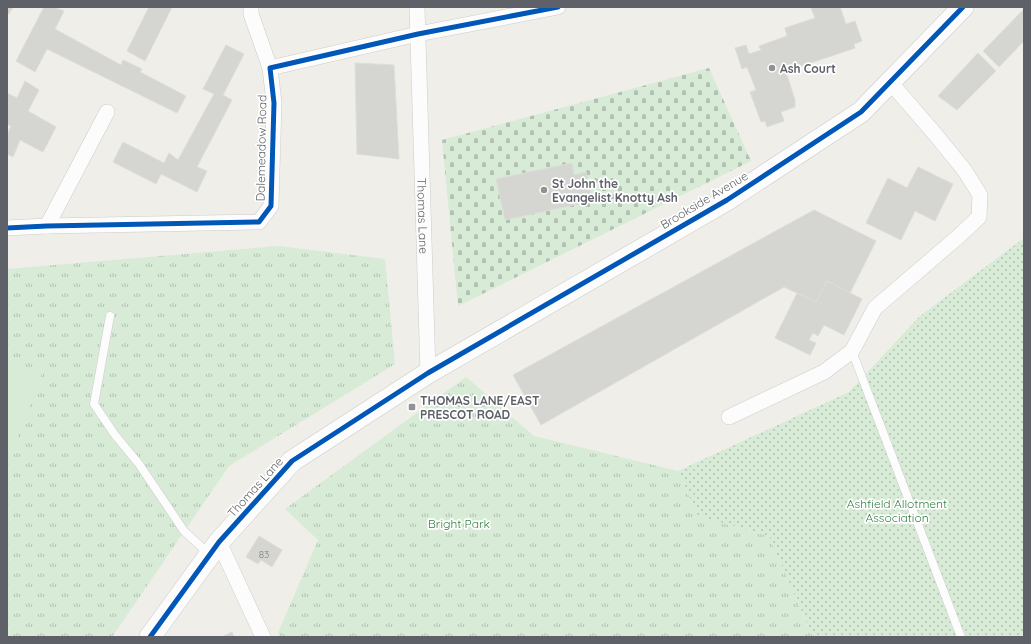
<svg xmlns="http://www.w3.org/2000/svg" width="1031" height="644" font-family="Quicksand,sans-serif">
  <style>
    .grass { fill: url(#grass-tufts) }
    .cemetery { fill: url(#cemetery-stones) }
    .garden { fill: url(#garden-dots) }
    .pitch { fill: #d7ebd7 }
    .building { fill: #d5d5d2; stroke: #deddd8 }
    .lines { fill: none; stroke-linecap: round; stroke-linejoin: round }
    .lane-casing { stroke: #cccccb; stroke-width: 9 }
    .street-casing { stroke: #cccccb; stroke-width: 16 }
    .secondary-casing { stroke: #cbcccb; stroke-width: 22 }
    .lane { stroke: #fdfcfc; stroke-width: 8 }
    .street { stroke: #fdfcfc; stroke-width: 15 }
    .secondary { stroke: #fdfcfc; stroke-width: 21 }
    .cycleway-casing { stroke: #fff; stroke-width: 8 }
    .cycleway { stroke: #0057b8; stroke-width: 5 }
    .poi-dot { fill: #919295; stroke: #fff; stroke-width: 1.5 }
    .labels { text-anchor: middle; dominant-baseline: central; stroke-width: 3.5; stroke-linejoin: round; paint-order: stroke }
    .number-label { font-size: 10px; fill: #7d7f84 }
    .poi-label { font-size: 12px; font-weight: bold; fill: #5e6168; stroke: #fff; text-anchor: start }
    .street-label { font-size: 12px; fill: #5e6168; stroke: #fff }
    .park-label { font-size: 12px; fill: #328242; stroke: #fff }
  </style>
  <defs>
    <pattern id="grass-tufts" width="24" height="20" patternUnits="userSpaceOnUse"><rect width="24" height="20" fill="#d7ebd7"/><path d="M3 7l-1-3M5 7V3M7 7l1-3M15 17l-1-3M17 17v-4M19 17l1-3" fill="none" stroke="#b2c2b2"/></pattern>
    <pattern id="cemetery-stones" width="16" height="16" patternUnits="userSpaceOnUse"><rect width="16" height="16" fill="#d7ebd7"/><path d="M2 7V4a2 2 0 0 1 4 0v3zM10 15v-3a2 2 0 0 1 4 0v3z" fill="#b2c2b2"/></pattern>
    <pattern id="garden-dots" width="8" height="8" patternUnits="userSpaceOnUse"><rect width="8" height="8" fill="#d7ebd7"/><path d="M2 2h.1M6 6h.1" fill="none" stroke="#b2c2b2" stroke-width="1.8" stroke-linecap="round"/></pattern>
  </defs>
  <rect width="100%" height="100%" fill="#efeee9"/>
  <g class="grass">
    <path d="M 279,246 L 385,259 L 395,364 L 229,466 L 112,637 L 7,637 L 7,269 Z"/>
    <path d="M 466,377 L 534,436 L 678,471 L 698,516 L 769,536 L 813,637 L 280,637 L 278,633 L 318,540 L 285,509 Z"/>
  </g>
  <path class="cemetery" d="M 709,68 L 751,161 L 458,306 L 442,140 Z"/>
  <path class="garden" d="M 1024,238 L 1024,637 L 813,637 L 769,536 L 698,516 L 678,471 L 849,392 L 920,316 Z"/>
  <path class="pitch" d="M 7,361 L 42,373 L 7,465 Z"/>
  <g class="building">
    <path d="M 7,7 L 13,7 L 9,14 L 7,13 Z"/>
    <path d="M 44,7 L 54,7 L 64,11 L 55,29 L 121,65 L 123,60 L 142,69 L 140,72 L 186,96 L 177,113 L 47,49 L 35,72 L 16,61 Z"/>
    <path d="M 149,7 L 172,7 L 145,61 L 127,51 Z"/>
    <path d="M 813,7 L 840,7 L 846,24 L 855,21 L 862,41 L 854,44 L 855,48 L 787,71 L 788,75 L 787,75 L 795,100 L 795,107 L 781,112 L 784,121 L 767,127 L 765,121 L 761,122 L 750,92 L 756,90 L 747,67 L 742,69 L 735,48 L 746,45 L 749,54 L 761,50 L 759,46 L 787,36 L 785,28 L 815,18 L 811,8 Z"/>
    <path d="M 1024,9 L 1024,41 L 999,67 L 983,51 Z"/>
    <path d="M 226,45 L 244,54 L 223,95 L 232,100 L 197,167 L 207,171 L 197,192 L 161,174 L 156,184 L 113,162 L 123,142 L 164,163 L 169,153 L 178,160 L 214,94 L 203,89 Z"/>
    <path d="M 978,53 L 996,71 L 957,110 L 938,96 Z"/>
    <path d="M 355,63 L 394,65 L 399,159 L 357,154 Z"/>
    <path d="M 25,81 L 39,90 L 28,111 L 56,127 L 43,152 L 20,140 L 13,157 L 7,154 L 7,136 L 11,126 L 7,124 L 7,93 L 17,98 Z"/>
    <path d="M 572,163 L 574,175 L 586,172 L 593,201 L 505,220 L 496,179 Z"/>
    <path d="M 918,167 L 953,184 L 935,221 L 915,211 L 901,240 L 866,223 L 888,178 L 907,188 Z"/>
    <path d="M 814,210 L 876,241 L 850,293 L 827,281 L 816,302 L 784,287 L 541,425 L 513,375 Z"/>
    <path d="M 827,281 L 862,299 L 844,335 L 824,325 L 818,336 L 813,333 L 809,340 L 816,343 L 810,355 L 775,338 L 797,293 L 816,302 Z"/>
    <path d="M 259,536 L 282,550 L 272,567 L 261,560 L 258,564 L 246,557 Z"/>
    <path d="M 232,632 L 234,637 L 222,637 Z"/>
  </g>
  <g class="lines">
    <defs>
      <g id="lane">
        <path d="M 110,316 L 94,404 L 115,435 L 139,464 L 184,531 L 209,554"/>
        <path d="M 852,351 L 961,637"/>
      </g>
      <g id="street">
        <path d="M 251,7 L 251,14 L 270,68"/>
        <path id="s1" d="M 417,7 L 428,373"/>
        <path d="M 47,226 L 107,112"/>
        <path d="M 7,228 L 47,226 L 259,222 L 271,206 L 274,103 L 270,68 L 418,34 L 558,7"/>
        <path d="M 729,417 L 824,372 L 852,351 L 875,308 L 959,236 L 979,217 L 980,195 L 965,171 L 935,134 L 890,82"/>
        <path d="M 219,542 L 263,637"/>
      </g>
      <path id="secondary" d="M 150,637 L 219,542 L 292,461 L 428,373 L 727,200 L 861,112 L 963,7"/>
    </defs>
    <use href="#lane" class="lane-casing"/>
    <use href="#street" class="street-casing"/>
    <use href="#secondary" class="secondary-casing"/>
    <use href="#lane" class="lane"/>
    <use href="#street" class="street"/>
    <use href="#secondary" class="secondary"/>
    <defs>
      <g id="cycleway">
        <path d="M 7,228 L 47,226 L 259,222 L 271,206 L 274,103 L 270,68 L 418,34 L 558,7"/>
        <path d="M 150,637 L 219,542 L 292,461 L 428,373 L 727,200 L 861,112 L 963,7"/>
      </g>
    </defs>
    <use href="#cycleway" class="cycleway-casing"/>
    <use href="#cycleway" class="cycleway"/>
  </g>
  <g class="poi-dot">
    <circle cx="772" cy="68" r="4"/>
    <circle cx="544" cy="190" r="4"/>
    <rect x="408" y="403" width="8" height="8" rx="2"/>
  </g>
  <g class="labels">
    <g class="number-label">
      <text x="264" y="554">83</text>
    </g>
    <g class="poi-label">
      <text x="780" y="68">Ash Court</text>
      <text x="552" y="183">St John the<tspan x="552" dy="14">Evangelist Knotty Ash</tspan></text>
      <text x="420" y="400">THOMAS LANE/EAST<tspan x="420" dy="14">PRESCOT ROAD</tspan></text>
    </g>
    <g class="street-label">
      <text transform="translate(261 148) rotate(-89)">Dalemeadow Road</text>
      <text transform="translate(704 200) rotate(-31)">Brookside Avenue</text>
      <text stroke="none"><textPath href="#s1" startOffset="209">Thomas Lane</textPath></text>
      <text transform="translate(255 487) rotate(-48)">Thomas Lane</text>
    </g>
    <g class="park-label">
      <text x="897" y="503">Ashfield Allotment<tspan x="897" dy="14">Association</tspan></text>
      <text x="459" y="523">Bright Park</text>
    </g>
  </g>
  <rect width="1031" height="644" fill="none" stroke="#5e6168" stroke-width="16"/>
</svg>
